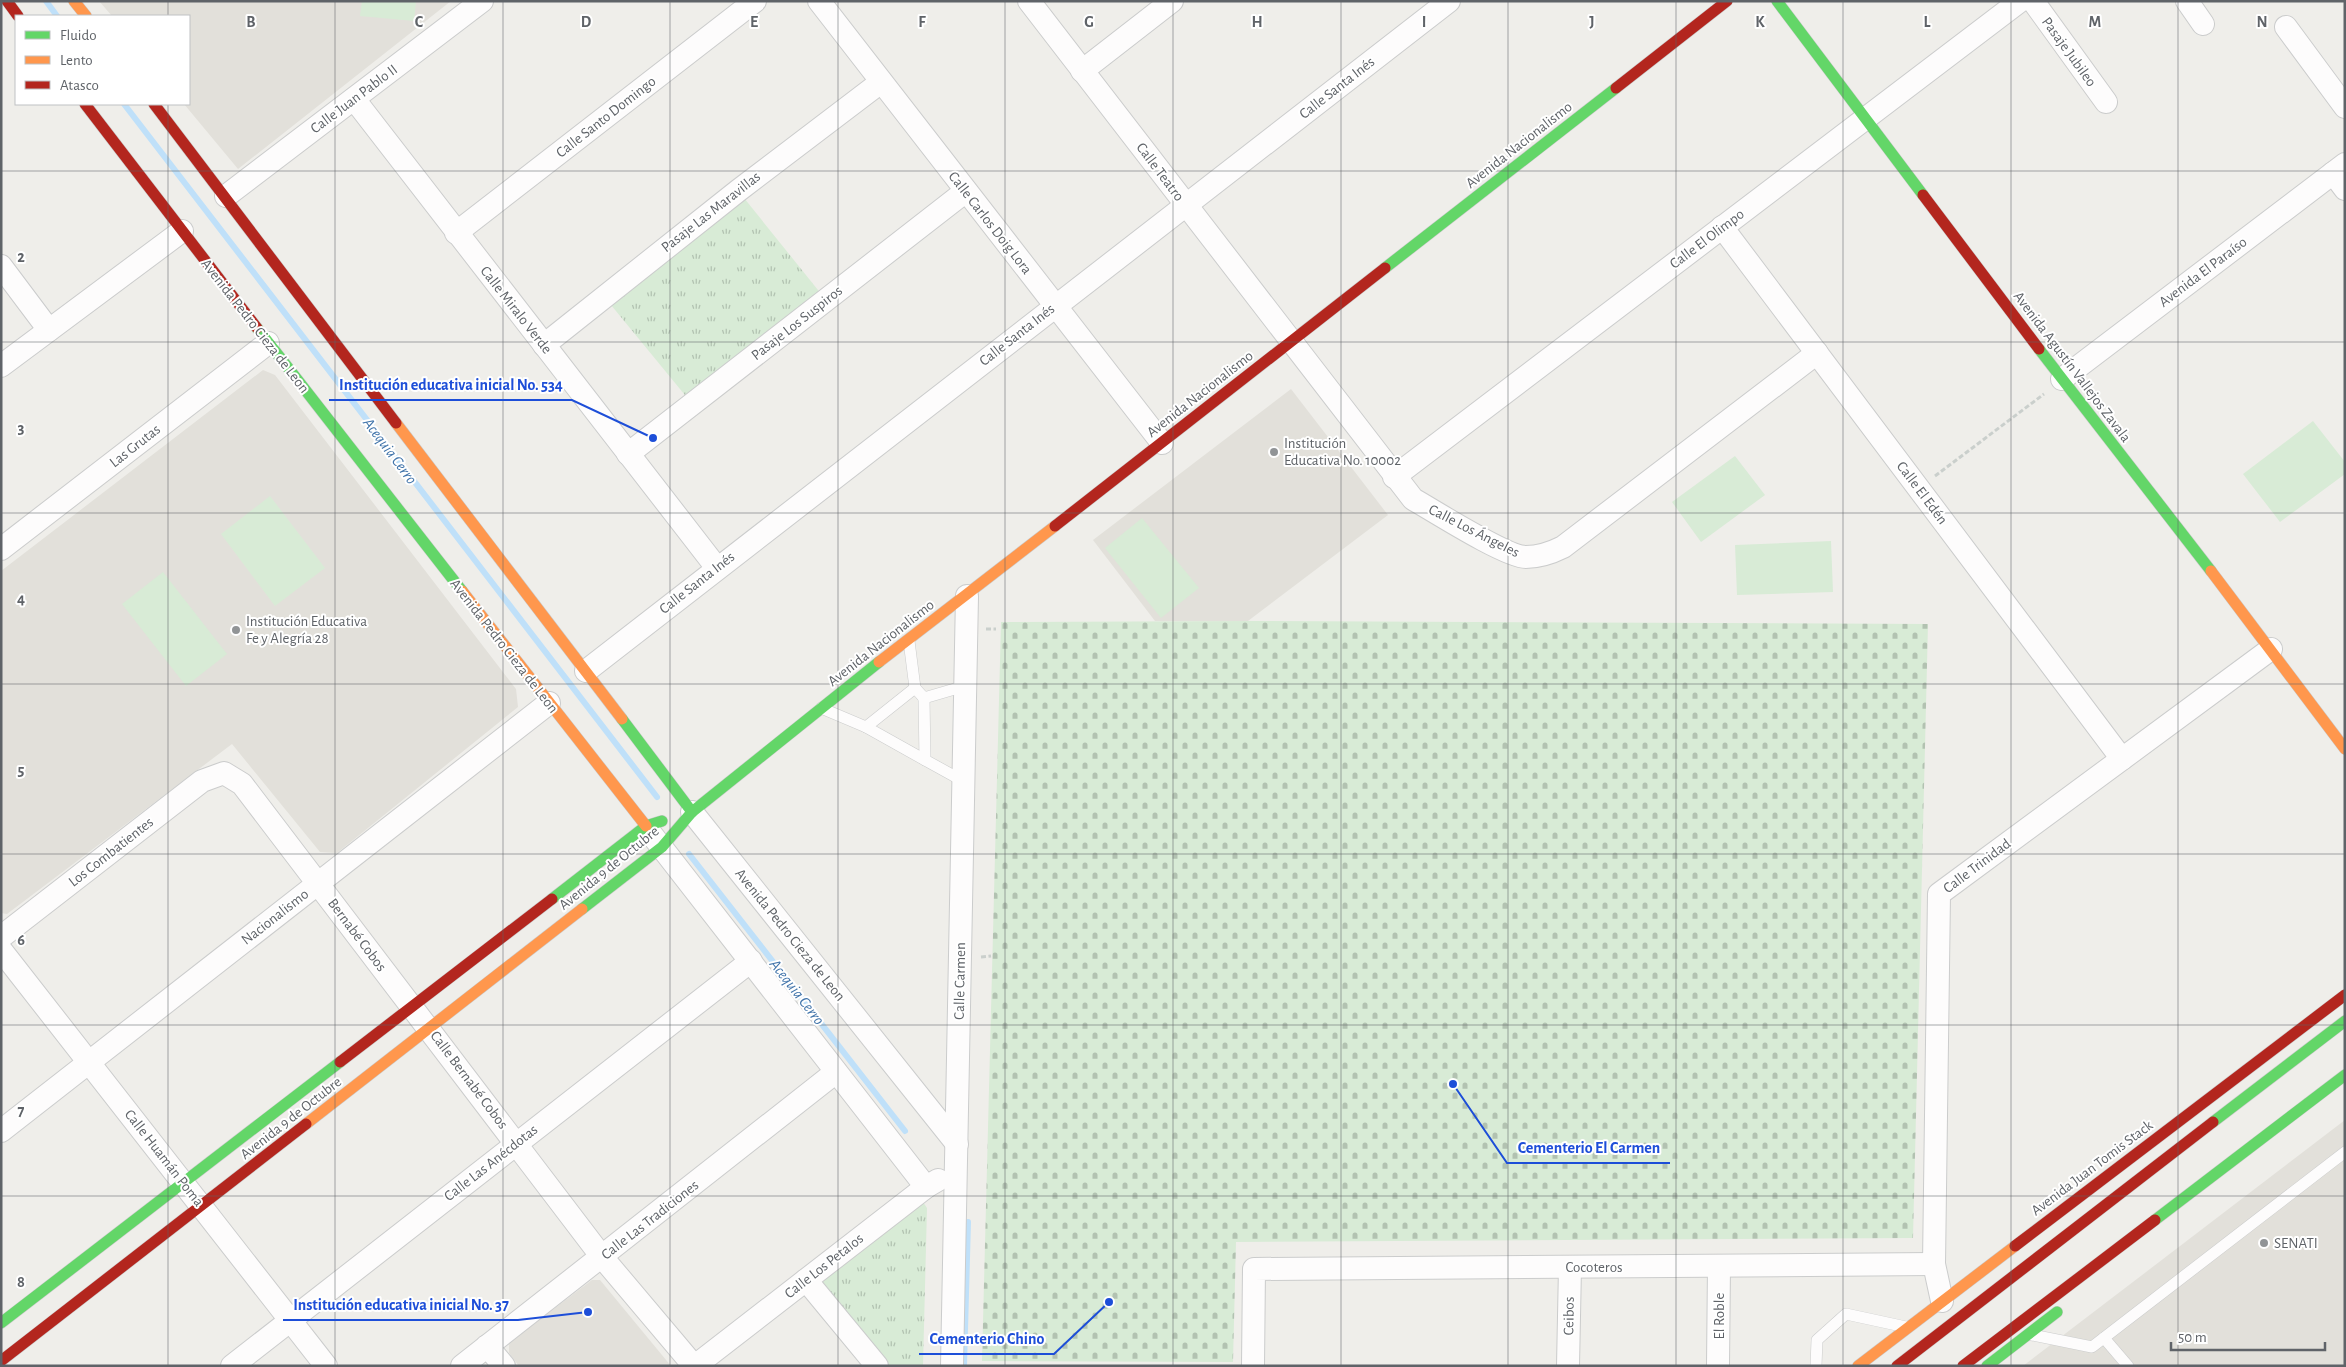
<svg xmlns="http://www.w3.org/2000/svg" width="2346" height="1367" font-family="'Alegreya Sans',sans-serif">
  <style>
    .education { fill: #e2e0da }
    .grass { fill: #d8ebd6 }
    .cemetery { fill: url(#cemetery-stones) }
    .park { fill: url(#park-tufts) }
    .lines { fill: none; stroke-linecap: round; stroke-linejoin: round }
    .stream { stroke: #bfe0f9; stroke-width: 6 }
    .lane-casing { stroke: #cbcccc; stroke-width: 12 }
    .street-casing { stroke: #cbcccc; stroke-width: 24 }
    .fast-casing { stroke: #cacacb; stroke-width: 12 }
    .slow-casing { stroke: #cacacb; stroke-width: 12 }
    .jam-casing { stroke: #cacacb; stroke-width: 12 }
    .path { stroke: #cacfcc; stroke-width: 3; stroke-dasharray: 5 2.5; stroke-linecap: butt }
    .lane { stroke: #fdfcfc; stroke-width: 11 }
    .street { stroke: #fdfcfc; stroke-width: 22 }
    .fast { stroke: #63d668; stroke-width: 11 }
    .slow { stroke: #ff974d; stroke-width: 11 }
    .jam { stroke: #b3261e; stroke-width: 11 }
    .grid { fill: none; stroke: #5f6368; stroke-width: 1; stroke-opacity: 0.55 }
    .poi-dot { fill: #919496; stroke: #fff; stroke-width: 2 }
    .labels { text-anchor: middle; dominant-baseline: central; stroke-width: 4; stroke-linejoin: round; paint-order: stroke }
    .street-label { font-size: 15px; fill: #5f6368; stroke: #fff }
    .poi-label { font-size: 15px; fill: #5f6368; stroke: #fff; text-anchor: start }
    .water-label { font-size: 16px; font-style: italic; fill: #4174aa; stroke: #fff }
    .grid-label { font-size: 16px; text-anchor: middle; font-weight: bold; fill: #5f6368; stroke: #fff; stroke-width: 4; stroke-linejoin: round; paint-order: stroke }
    .leader { fill: none; stroke: #1d4ed8; stroke-width: 2 }
    .callout-dot { fill: #1d4ed8; stroke: #fff; stroke-width: 2 }
    .callout-label { font-size: 16px; text-anchor: middle; font-weight: bold; fill: #1d4ed8; stroke: #fff; stroke-width: 4; stroke-linejoin: round; paint-order: stroke }
  </style>
  <defs>
    <pattern id="cemetery-stones" width="16" height="16" patternUnits="userSpaceOnUse" patternTransform="scale(1.25)"><rect width="16" height="16" fill="#d8ebd6"/><path d="M2 7V4a2 2 0 0 1 4 0v3zM10 15v-3a2 2 0 0 1 4 0v3z" fill="#b2c2b1"/></pattern>
    <pattern id="park-tufts" width="24" height="20" patternUnits="userSpaceOnUse" patternTransform="scale(1.25)"><rect width="24" height="20" fill="#d8ebd6"/><path d="M3 7l-1-3M5 7V3M7 7l1-3M15 17l-1-3M17 17v-4M19 17l1-3" fill="none" stroke="#b2c2b1"/></pattern>
  </defs>
  <rect width="100%" height="100%" fill="#efeeea"/>
  <g class="education">
    <path d="M 99,1 L 451,1 L 238,169 L 184,104 L 189,104 L 189,16 L 112,16 Z"/>
    <path d="M 263,370 L 275,375 L 516,689 L 518,707 L 337,853 L 320,852 L 232,744 L 7,914 L 1,913 L 1,571 Z"/>
    <path d="M 1291,389 L 1388,515 L 1248,621 L 1155,621 L 1093,540 Z"/>
    <path d="M 2345,1120 L 2345,1366 L 2023,1366 Z"/>
    <path d="M 592,1280 L 600,1280 L 671,1366 L 519,1366 L 509,1353 L 509,1343 Z"/>
  </g>
  <g class="grass">
    <path d="M 362,1 L 416,1 L 414,21 L 360,16 Z"/>
    <path d="M 2313,421 L 2345,462 L 2345,474 L 2280,522 L 2243,474 Z"/>
    <path d="M 1735,456 L 1765,495 L 1701,542 L 1672,502 Z"/>
    <path d="M 270,496 L 325,568 L 275,606 L 221,534 Z"/>
    <path d="M 1142,518 L 1199,588 L 1161,618 L 1105,548 Z"/>
    <path d="M 1831,541 L 1833,592 L 1737,595 L 1735,545 Z"/>
    <path d="M 163,572 L 227,654 L 186,686 L 122,604 Z"/>
  </g>
  <path class="cemetery" d="M 1248,621 L 1928,624 L 1913,1238 L 1236,1242 L 1233,1362 L 982,1361 L 1001,622 Z"/>
  <g class="park">
    <path d="M 744,198 L 822,295 L 689,400 L 611,305 Z"/>
    <path d="M 923,1202 L 927,1208 L 923,1366 L 885,1366 L 817,1281 Z"/>
  </g>
  <g class="lines">
    <g class="stream">
      <path d="M 46,1 L 57,16"/>
      <path d="M 124,104 L 657,797"/>
      <path d="M 689,854 L 905,1131"/>
      <path d="M 964,1366 L 968,1222"/>
    </g>
    <defs>
      <g id="lane">
        <path d="M 909,641 L 915,688 L 924,698 L 965,686"/>
        <path d="M 924,698 L 925,760 L 963,781"/>
        <path d="M 821,708 L 866,727 L 915,688"/>
        <path d="M 866,727 L 925,760"/>
        <path d="M 2032,1335 L 2092,1347 L 2345,1152"/>
        <path d="M 2104,1338 L 2128,1366"/>
        <path d="M 1816,1366 L 1817,1340 L 1846,1314 L 1906,1327"/>
      </g>
      <g id="street">
        <path d="M 819,1 L 1162,443"/>
        <path d="M 1029,1 L 1413,499 C 1434,511 1506,557 1526,557 C 1540,557 1551,553 1563,547 L 1817,353"/>
        <path d="M 2033,1 L 2106,102"/>
        <path d="M 2187,1 L 2203,24"/>
        <path d="M 2286,27 L 2345,107"/>
        <path d="M 1082,71 L 1172,1"/>
        <path d="M 354,99 L 717,568"/>
        <path d="M 2333,173 L 2345,189"/>
        <path d="M 226,196 L 482,1"/>
        <path d="M 1722,227 L 2122,759"/>
        <path d="M 456,233 L 755,1"/>
        <path d="M 1,266 L 49,330"/>
        <path d="M 544,345 L 739,190 L 881,82"/>
        <path d="M 1,366 L 182,231"/>
        <path d="M 2062,379 L 2345,164"/>
        <path d="M 628,454 L 966,191"/>
        <path d="M 1394,477 L 2020,1"/>
        <path d="M 1,549 L 268,343"/>
        <path d="M 586,671 L 1449,1"/>
        <path d="M 692,812 L 957,1144"/>
        <path d="M 652,835 L 926,1187"/>
        <path d="M 1,937 L 202,781 L 224,773 L 242,784 L 602,1257 L 694,1366"/>
        <path d="M 1,950 L 326,1366"/>
        <path d="M 1,1131 L 549,703"/>
        <path d="M 806,1280 L 877,1366"/>
        <path d="M 1942,1301 L 1934,1264 L 1939,894 L 2271,649"/>
        <path d="M 487,1346 L 504,1366"/>
        <path d="M 232,1366 L 751,961"/>
        <path d="M 462,1366 L 836,1072"/>
        <path d="M 695,1366 L 926,1187 L 938,1180"/>
        <path d="M 952,1366 L 967,596"/>
        <path d="M 1253,1366 L 1254,1269 L 1934,1264"/>
        <path d="M 1568,1366 L 1570,1267"/>
        <path d="M 1718,1366 L 1719,1266"/>
      </g>
      <g id="fast">
        <path d="M 1777,1 L 1923,195"/>
        <path d="M 1385,268 L 1616,88"/>
        <path d="M 257,328 L 462,591"/>
        <path d="M 2039,349 L 2211,571"/>
        <path d="M 622,719 L 692,812"/>
        <path d="M 552,899 L 646,826 L 662,821"/>
        <path d="M 582,909 L 662,847 L 692,812 L 879,662"/>
        <path d="M 2213,1122 L 2345,1021"/>
        <path d="M 2155,1220 L 2345,1075"/>
        <path d="M 1,1323 L 340,1062"/>
        <path d="M 1987,1366 L 2057,1312"/>
      </g>
      <g id="slow">
        <path d="M 74,1 L 86,16"/>
        <path d="M 396,423 L 622,719"/>
        <path d="M 2211,571 L 2345,749"/>
        <path d="M 462,591 L 646,826"/>
        <path d="M 879,662 L 1055,526"/>
        <path d="M 306,1124 L 582,909"/>
        <path d="M 1858,1366 L 2015,1246"/>
      </g>
      <g id="jam">
        <path d="M 7,1 L 18,16"/>
        <path d="M 1616,88 L 1727,1"/>
        <path d="M 85,104 L 257,328"/>
        <path d="M 154,104 L 396,423"/>
        <path d="M 1923,195 L 2039,349"/>
        <path d="M 1055,526 L 1385,268"/>
        <path d="M 340,1062 L 552,899"/>
        <path d="M 2015,1246 L 2345,995"/>
        <path d="M 1,1361 L 306,1124"/>
        <path d="M 1897,1366 L 2213,1122"/>
        <path d="M 1963,1366 L 2155,1220"/>
      </g>
    </defs>
    <use href="#lane" class="lane-casing"/>
    <use href="#street" class="street-casing"/>
    <use href="#fast" class="fast-casing"/>
    <use href="#slow" class="slow-casing"/>
    <use href="#jam" class="jam-casing"/>
    <g class="path">
      <path d="M 1935,476 L 2044,394"/>
      <path d="M 986,629 L 996,629"/>
      <path d="M 981,957 L 991,956"/>
    </g>
    <use href="#lane" class="lane"/>
    <use href="#street" class="street"/>
    <use href="#fast" class="fast"/>
    <use href="#slow" class="slow"/>
    <use href="#jam" class="jam"/>
  </g>
  <path class="grid" d="M 168,1 L 168,16M 335,1 L 335,1366M 503,1 L 503,1366M 670,1 L 670,1366M 838,1 L 838,1366M 1005,1 L 1005,1366M 1173,1 L 1173,1366M 1341,1 L 1341,1366M 1508,1 L 1508,1366M 1676,1 L 1676,1366M 1843,1 L 1843,1366M 2011,1 L 2011,1366M 2178,1 L 2178,1366M 168,104 L 168,1366M 1,171 L 2345,171M 1,342 L 2345,342M 1,513 L 2345,513M 1,684 L 2345,684M 1,854 L 2345,854M 1,1025 L 2345,1025M 1,1196 L 2345,1196"/>
  <g class="poi-dot">
    <circle cx="1274" cy="452" r="5"/>
    <circle cx="236" cy="630" r="5"/>
    <circle cx="2264" cy="1243" r="5"/>
  </g>
  <g class="labels">
    <g class="street-label">
      <text transform="translate(2069 52) rotate(54)">Pasaje Jubileo</text>
      <text transform="translate(1337 88) rotate(-38)">Calle Santa Inés</text>
      <text transform="translate(354 99) rotate(-37)">Calle Juan Pablo II</text>
      <text transform="translate(606 117) rotate(-38)">Calle Santo Domingo</text>
      <text transform="translate(1519 145) rotate(-38)">Avenida Nacionalismo</text>
      <text transform="translate(1160 172) rotate(53)">Calle Teatro</text>
      <text transform="translate(711 212) rotate(-38)">Pasaje Las Maravillas</text>
      <text transform="translate(990 223) rotate(52)">Calle Carlos Doig Lora</text>
      <text transform="translate(1707 239) rotate(-37)">Calle El Olimpo</text>
      <text transform="translate(2203 272) rotate(-37)">Avenida El Paraíso</text>
      <text transform="translate(516 310) rotate(52)">Calle Miralo Verde</text>
      <text transform="translate(797 323) rotate(-38)">Pasaje Los Suspiros</text>
      <text transform="translate(255 326) rotate(52)">Avenida Pedro Cieza de Leon</text>
      <text transform="translate(1017 335) rotate(-38)">Calle Santa Inés</text>
      <text transform="translate(2072 367) rotate(53)">Avenida Agustín Vallejos Zavala</text>
      <text transform="translate(1200 394) rotate(-38)">Avenida Nacionalismo</text>
      <text transform="translate(135 446) rotate(-38)">Las Grutas</text>
      <text transform="translate(1922 493) rotate(53)">Calle El Edén</text>
      <text transform="translate(1474 531) rotate(27)">Calle Los Ángeles</text>
      <text transform="translate(697 583) rotate(-38)">Calle Santa Inés</text>
      <text transform="translate(881 643) rotate(-38)">Avenida Nacionalismo</text>
      <text transform="translate(504 646) rotate(52)">Avenida Pedro Cieza de Leon</text>
      <text transform="translate(111 852) rotate(-38)">Los Combatientes</text>
      <text transform="translate(1977 866) rotate(-37)">Calle Trinidad</text>
      <text transform="translate(609 868) rotate(-39)">Avenida 9 de Octubre</text>
      <text transform="translate(275 917) rotate(-38)">Nacionalismo</text>
      <text transform="translate(357 935) rotate(53)">Bernabé Cobos</text>
      <text transform="translate(790 935) rotate(51)">Avenida Pedro Cieza de Leon</text>
      <text transform="translate(960 981) rotate(-89)">Calle Carmen</text>
      <text transform="translate(469 1080) rotate(53)">Calle Bernabé Cobos</text>
      <text transform="translate(291 1118) rotate(-38)">Avenida 9 de Octubre</text>
      <text transform="translate(164 1158) rotate(52)">Calle Huamán Poma</text>
      <text transform="translate(491 1163) rotate(-38)">Calle Las Anécdotas</text>
      <text transform="translate(2092 1168) rotate(-37)">Avenida Juan Tomis Stack</text>
      <text transform="translate(650 1220) rotate(-38)">Calle Las Tradiciones</text>
      <text transform="translate(824 1266) rotate(-38)">Calle Los Petalos</text>
      <text x="1594" y="1267">Cocoteros</text>
      <text transform="translate(1569 1316) rotate(-89)">Ceibos</text>
      <text transform="translate(1719 1316) rotate(-90)">El Roble</text>
    </g>
    <g class="poi-label">
      <text x="1284" y="443">Institución<tspan x="1284" dy="17">Educativa No. 10002</tspan></text>
      <text x="246" y="621">Institución Educativa<tspan x="246" dy="17">Fe y Alegría 28</tspan></text>
      <text x="2274" y="1243">SENATI</text>
    </g>
    <g class="water-label">
      <text transform="translate(390 451) rotate(53)">Acequia Cerro</text>
      <text transform="translate(797 992) rotate(52)">Acequia Cerro</text>
    </g>
  </g>
  <g class="grid-label">
    <text x="251" y="27">B</text>
    <text x="419" y="27">C</text>
    <text x="586" y="27">D</text>
    <text x="754" y="27">E</text>
    <text x="922" y="27">F</text>
    <text x="1089" y="27">G</text>
    <text x="1257" y="27">H</text>
    <text x="1424" y="27">I</text>
    <text x="1592" y="27">J</text>
    <text x="1760" y="27">K</text>
    <text x="1927" y="27">L</text>
    <text x="2095" y="27">M</text>
    <text x="2262" y="27">N</text>
    <text x="21" y="262">2</text>
    <text x="21" y="433">3</text>
    <text x="21" y="604">4</text>
    <text x="21" y="775">5</text>
    <text x="21" y="945">6</text>
    <text x="21" y="1116">7</text>
    <text x="21" y="1287">8</text>
  </g>
  <path class="leader" d="M653 438L572 400H329M1453 1084L1507 1163H1670M588 1312L518 1320H283M1109 1302L1054 1354H919"/>
  <g class="callout-dot">
    <circle cx="653" cy="438" r="5"/>
    <circle cx="1453" cy="1084" r="5"/>
    <circle cx="588" cy="1312" r="5"/>
    <circle cx="1109" cy="1302" r="5"/>
  </g>
  <g class="callout-label">
    <text x="451" y="390">Institución educativa inicial No. 534</text>
    <text x="1589" y="1153">Cementerio El Carmen</text>
    <text x="401" y="1310">Institución educativa inicial No. 37</text>
    <text x="987" y="1344">Cementerio Chino</text>
  </g>
  <rect width="2346" height="1367" fill="none" stroke="#5f6368" stroke-width="5"/>
  <rect x="15" y="15" width="175" height="90" fill="#ffffff" stroke="#bfc1c3"/>
  <rect x="25" y="31" width="25" height="8" fill="#63d668" stroke="#bfc1c3"/>
  <text x="60" y="40" font-size="15" fill="#5f6368">Fluido</text>
  <rect x="25" y="56" width="25" height="8" fill="#ff974d" stroke="#bfc1c3"/>
  <text x="60" y="65" font-size="15" fill="#5f6368">Lento</text>
  <rect x="25" y="81" width="25" height="8" fill="#b3261e" stroke="#bfc1c3"/>
  <text x="60" y="90" font-size="15" fill="#5f6368">Atasco</text>
  <path d="M2171 1342v8h154v-8" fill="none" stroke="#5f6368" stroke-width="2.5"/>
  <text x="2178" y="1342" font-size="15" fill="#5f6368" stroke="#ffffff" stroke-width="4" paint-order="stroke">50 m</text>
</svg>
